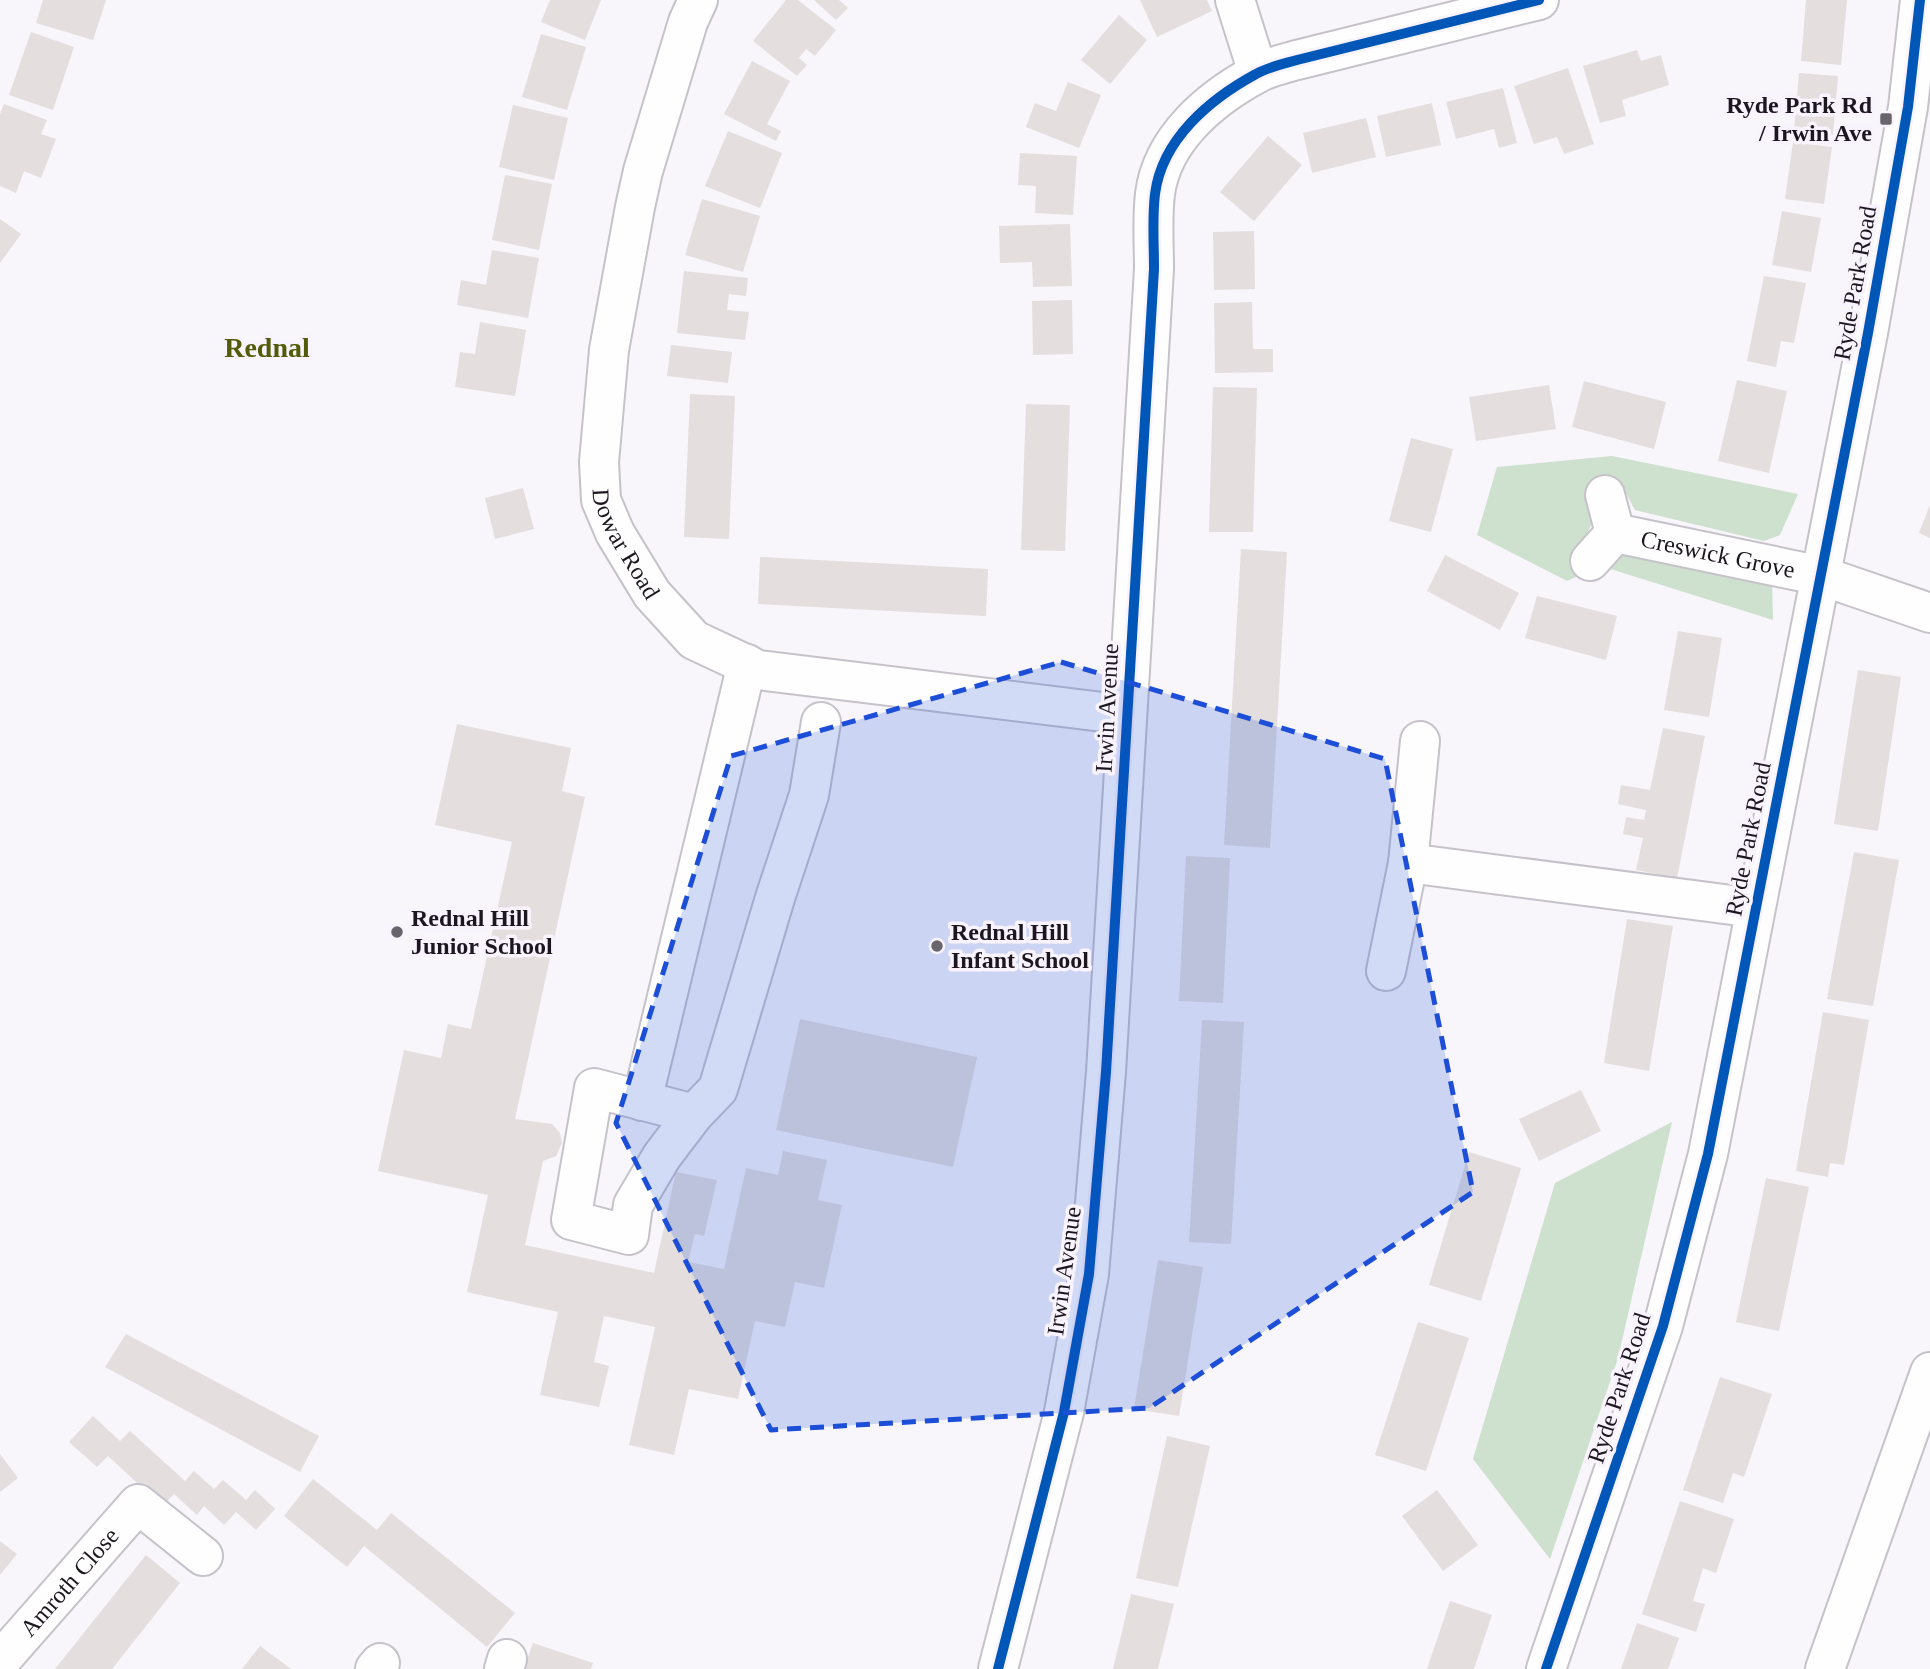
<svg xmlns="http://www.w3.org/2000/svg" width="1930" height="1669" font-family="Georgia,serif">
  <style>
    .green { fill: #cee0ce }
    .building { fill: #e4dede }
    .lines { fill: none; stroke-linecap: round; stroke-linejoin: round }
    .minor-casing { stroke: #c6c2ca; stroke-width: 42 }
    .minor { stroke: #fefefe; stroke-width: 38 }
    .cycleway-casing { stroke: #f9f3fd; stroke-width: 15 }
    .cycleway { stroke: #0057b8; stroke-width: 10 }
    .marked { fill: #1d4ed8; fill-opacity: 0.2; stroke: #1d4ed8; stroke-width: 5; stroke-dasharray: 14 9; stroke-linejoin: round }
    .poi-dot { fill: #69656c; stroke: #f9f3fd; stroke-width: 2.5 }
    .labels { text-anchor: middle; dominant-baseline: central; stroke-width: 7; stroke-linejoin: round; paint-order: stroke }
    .poi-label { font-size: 24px; font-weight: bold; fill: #1c171f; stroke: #f9f3fd; text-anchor: start }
    .street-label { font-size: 24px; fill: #1c171f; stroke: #f9f3fd }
    .quarter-label { font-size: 28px; font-weight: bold; fill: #515b08; stroke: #f9f3fd }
  </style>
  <rect width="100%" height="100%" fill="#f8f5fb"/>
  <g class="green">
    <path d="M 1612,456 L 1798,494 L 1780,535 L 1764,541 L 1635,510 L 1622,486 L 1594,492 L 1594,519 L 1581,546 L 1624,544 L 1772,575 L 1773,620 L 1601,566 L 1567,581 L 1477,535 L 1497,467 Z"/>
    <path d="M 1672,1122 L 1618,1358 L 1550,1559 L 1473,1459 L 1555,1183 Z"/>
  </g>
  <g class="building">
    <path d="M 43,0 L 106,0 L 93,40 L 36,23 Z"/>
    <path d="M 550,0 L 601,0 L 585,40 L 541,22 Z"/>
    <path d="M 786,0 L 798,0 L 836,30 L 815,56 L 806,49 L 799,58 L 807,65 L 797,76 L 753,41 Z"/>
    <path d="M 814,0 L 839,0 L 848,8 L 836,20 Z"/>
    <path d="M 1140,0 L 1207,0 L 1212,11 L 1157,37 Z"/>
    <path d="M 1806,0 L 1847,0 L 1841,65 L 1801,61 Z"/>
    <path d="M 1119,15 L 1147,40 L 1110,84 L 1081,60 Z"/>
    <path d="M 31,32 L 74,47 L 53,110 L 9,95 Z"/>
    <path d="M 541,34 L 586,47 L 567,110 L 522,97 Z"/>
    <path d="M 1637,50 L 1641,61 L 1661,55 L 1669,85 L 1622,100 L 1626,116 L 1600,123 L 1583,66 Z"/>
    <path d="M 752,61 L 790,81 L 767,124 L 781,131 L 776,141 L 724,114 Z"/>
    <path d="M 1568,68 L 1594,144 L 1564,154 L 1557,137 L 1534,144 L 1514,86 Z"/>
    <path d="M 1799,73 L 1838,76 L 1833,135 L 1794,131 Z"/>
    <path d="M 1068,82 L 1101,95 L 1079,148 L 1026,127 L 1035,103 L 1056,111 Z"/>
    <path d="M 1503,88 L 1517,143 L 1499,148 L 1494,129 L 1456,139 L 1446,102 Z"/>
    <path d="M 1432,103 L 1441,145 L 1386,157 L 1377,116 Z"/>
    <path d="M 4,104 L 47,120 L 41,134 L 56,139 L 41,178 L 24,171 L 16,193 L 0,186 L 0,114 Z"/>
    <path d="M 513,105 L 568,118 L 554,180 L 499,167 Z"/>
    <path d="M 1366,118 L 1376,157 L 1312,173 L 1303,133 Z"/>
    <path d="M 728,131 L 782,153 L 760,208 L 705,186 Z"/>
    <path d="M 1268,136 L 1302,165 L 1254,221 L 1220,192 Z"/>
    <path d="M 1793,142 L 1832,147 L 1824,204 L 1785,199 Z"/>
    <path d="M 1020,153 L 1077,156 L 1073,215 L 1035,213 L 1036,186 L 1018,185 Z"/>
    <path d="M 505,175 L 552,184 L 539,250 L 492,240 Z"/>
    <path d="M 702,199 L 760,216 L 743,272 L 685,255 Z"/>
    <path d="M 1782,211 L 1821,218 L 1811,272 L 1772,265 Z"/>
    <path d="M 0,219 L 21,234 L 0,263 Z"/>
    <path d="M 1070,224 L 1072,286 L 1033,287 L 1032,262 L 1000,263 L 999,226 Z"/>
    <path d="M 1254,231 L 1255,289 L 1214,290 L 1213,232 Z"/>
    <path d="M 492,250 L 539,258 L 528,318 L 457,305 L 461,280 L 486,285 Z"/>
    <path d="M 684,271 L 748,278 L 746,296 L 729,294 L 727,310 L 749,312 L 745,340 L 677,333 Z"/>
    <path d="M 1764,276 L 1806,283 L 1794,343 L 1781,341 L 1776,367 L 1747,361 Z"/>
    <path d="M 1072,300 L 1073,354 L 1033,355 L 1032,301 Z"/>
    <path d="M 1252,302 L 1253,349 L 1273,349 L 1273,372 L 1215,373 L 1214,303 Z"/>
    <path d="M 480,322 L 526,330 L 515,396 L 455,387 L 460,352 L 475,354 Z"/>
    <path d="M 671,345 L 732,352 L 728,383 L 667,376 Z"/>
    <path d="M 1737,380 L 1787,391 L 1769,473 L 1718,461 Z"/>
    <path d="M 1584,381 L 1666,402 L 1654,449 L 1572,427 Z"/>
    <path d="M 1549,385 L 1556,429 L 1476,441 L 1469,397 Z"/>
    <path d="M 1213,387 L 1257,388 L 1253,532 L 1209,532 Z"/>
    <path d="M 690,394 L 735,396 L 729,539 L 684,537 Z"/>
    <path d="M 1026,404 L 1070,405 L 1065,551 L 1021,550 Z"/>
    <path d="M 1411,438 L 1453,449 L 1431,532 L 1389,521 Z"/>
    <path d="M 523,488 L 534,529 L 495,539 L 485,498 Z"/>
    <path d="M 1930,505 L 1930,538 L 1919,533 Z"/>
    <path d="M 1241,549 L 1287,552 L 1270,848 L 1224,845 Z"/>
    <path d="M 1445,555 L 1519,593 L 1500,630 L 1427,591 Z"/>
    <path d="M 760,557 L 988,569 L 986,616 L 758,604 Z"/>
    <path d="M 1537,596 L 1617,616 L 1606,660 L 1525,638 Z"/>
    <path d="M 1678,631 L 1722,638 L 1709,717 L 1664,710 Z"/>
    <path d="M 1858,670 L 1901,677 L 1878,831 L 1834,824 Z"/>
    <path d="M 457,724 L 571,748 L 562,791 L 585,797 L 515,1119 L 552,1124 L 560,1133 L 562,1143 L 556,1156 L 543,1161 L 525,1245 L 654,1273 L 676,1172 L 717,1180 L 704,1236 L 695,1234 L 688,1262 L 724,1269 L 746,1168 L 778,1175 L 783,1151 L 827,1160 L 818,1200 L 842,1205 L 824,1288 L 795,1282 L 785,1327 L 755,1321 L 738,1399 L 689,1389 L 674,1455 L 629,1445 L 655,1327 L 604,1316 L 594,1362 L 609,1366 L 599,1407 L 540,1395 L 558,1312 L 467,1292 L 488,1195 L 378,1171 L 404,1050 L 441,1058 L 448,1024 L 471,1029 L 512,842 L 435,825 Z"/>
    <path d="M 1663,728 L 1705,736 L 1677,878 L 1636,870 L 1643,838 L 1623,834 L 1626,817 L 1644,820 L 1646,810 L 1618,804 L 1621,785 L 1650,790 Z"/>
    <path d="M 1854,852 L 1899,860 L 1873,1006 L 1827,999 Z"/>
    <path d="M 1186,856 L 1230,858 L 1223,1003 L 1179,1001 Z"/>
    <path d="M 1627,919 L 1673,926 L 1649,1071 L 1604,1063 Z"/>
    <path d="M 1823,1012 L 1869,1020 L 1844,1165 L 1830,1163 L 1828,1177 L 1796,1171 Z"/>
    <path d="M 800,1019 L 977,1057 L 953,1167 L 776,1130 Z"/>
    <path d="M 1202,1020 L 1244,1022 L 1231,1244 L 1189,1242 Z"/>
    <path d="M 1581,1090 L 1601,1131 L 1539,1161 L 1519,1119 Z"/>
    <path d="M 1469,1152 L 1521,1168 L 1481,1301 L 1429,1285 Z"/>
    <path d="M 1766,1178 L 1809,1187 L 1779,1331 L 1736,1322 Z"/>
    <path d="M 1158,1260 L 1203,1267 L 1179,1416 L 1134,1409 Z"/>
    <path d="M 1418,1322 L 1469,1338 L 1426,1471 L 1375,1455 Z"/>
    <path d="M 126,1334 L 319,1436 L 300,1472 L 105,1367 Z"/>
    <path d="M 1720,1377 L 1772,1394 L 1744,1477 L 1733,1473 L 1723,1503 L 1683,1490 Z"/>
    <path d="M 93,1416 L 120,1441 L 130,1431 L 185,1481 L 194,1471 L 214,1489 L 223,1480 L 246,1500 L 255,1490 L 275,1509 L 256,1530 L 236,1512 L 224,1525 L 204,1506 L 197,1515 L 174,1494 L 162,1506 L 108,1456 L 97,1467 L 69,1442 Z"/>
    <path d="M 1167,1436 L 1210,1446 L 1178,1587 L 1136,1578 Z"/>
    <path d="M 0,1454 L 18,1478 L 0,1492 Z"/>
    <path d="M 313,1479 L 377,1530 L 391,1513 L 515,1613 L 487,1647 L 364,1546 L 347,1567 L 284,1516 Z"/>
    <path d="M 1437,1490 L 1478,1545 L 1443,1571 L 1402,1516 Z"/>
    <path d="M 1680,1501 L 1734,1519 L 1716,1573 L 1703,1568 L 1693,1601 L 1705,1604 L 1696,1632 L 1642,1614 Z"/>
    <path d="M 0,1541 L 17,1554 L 0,1575 Z"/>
    <path d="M 146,1555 L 180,1583 L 112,1669 L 55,1669 Z"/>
    <path d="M 1131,1594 L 1174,1604 L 1158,1669 L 1113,1669 Z"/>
    <path d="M 1450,1601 L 1492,1615 L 1474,1669 L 1427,1669 Z"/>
    <path d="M 1637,1623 L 1679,1638 L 1668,1669 L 1621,1669 Z"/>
    <path d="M 533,1643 L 593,1663 L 591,1669 L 524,1669 Z"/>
    <path d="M 260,1646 L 291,1669 L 242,1669 Z"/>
  </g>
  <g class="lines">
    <defs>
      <g id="minor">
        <path id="s1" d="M 698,0 L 688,22 L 643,171 L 635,207 L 609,350 L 599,462 L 601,500 L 615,533 L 652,594 L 694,640 L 758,670 L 1127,715"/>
        <path d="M 1235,0 L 1258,73"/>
        <path id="s2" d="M 1615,533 L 1822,576 L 1930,613"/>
        <path d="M 1590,561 L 1615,533 L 1605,495"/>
        <path d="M 1408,863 L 1755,908"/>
        <path d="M 1386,971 L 1408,863 L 1420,741"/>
        <path d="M 642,1101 L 747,664"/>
        <path d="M 694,1114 L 594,1088 L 571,1220 L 629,1235 L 633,1205 L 662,1156 L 694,1114 L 718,1089 L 775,898 L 809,795 L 821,722"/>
        <path id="s3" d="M 0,1661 L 138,1504 L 203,1556"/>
        <path d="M 375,1669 L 380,1663"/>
        <path d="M 504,1669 L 507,1659"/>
        <path d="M 998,1669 L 1064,1412 L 1089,1274 L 1106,1072 L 1154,269 C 1154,244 1152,218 1155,194 C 1162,139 1210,99 1256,74 C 1268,67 1283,64 1297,60 L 1539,0"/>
        <path d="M 1546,1669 L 1663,1326 L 1708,1154 L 1868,333 L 1908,107 L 1920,0"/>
        <path d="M 1825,1669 L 1930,1372"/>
      </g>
    </defs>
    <use href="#minor" class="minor-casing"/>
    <use href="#minor" class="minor"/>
    <defs>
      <g id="cycleway">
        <path d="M 998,1669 L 1064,1412 L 1089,1274 L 1106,1072 L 1154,269 C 1154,244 1152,218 1155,194 C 1162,139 1210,99 1256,74 C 1268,67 1283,64 1297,60 L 1539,0"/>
        <path d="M 1546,1669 L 1663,1326 L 1708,1154 L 1868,333 L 1908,107 L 1920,0"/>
      </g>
    </defs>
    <use href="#cycleway" class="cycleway-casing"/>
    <use href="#cycleway" class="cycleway"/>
  </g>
  <path class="marked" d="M 1061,662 L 1385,759 L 1473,1192 L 1149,1408 L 771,1430 L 616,1123 L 731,756 Z"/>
  <g class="poi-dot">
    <rect x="1879" y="112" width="14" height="14" rx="3.5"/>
    <circle cx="397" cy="932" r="7"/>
    <circle cx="937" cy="946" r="7"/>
  </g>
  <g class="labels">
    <g class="poi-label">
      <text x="1872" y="105" text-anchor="end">Ryde Park Rd<tspan x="1872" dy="28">/ Irwin Ave</tspan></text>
      <text x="411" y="918">Rednal Hill<tspan x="411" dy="28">Junior School</tspan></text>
      <text x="951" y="932">Rednal Hill<tspan x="951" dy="28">Infant School</tspan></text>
    </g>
    <g class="street-label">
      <text transform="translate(1855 283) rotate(-80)">Ryde Park Road</text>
      <text stroke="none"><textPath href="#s1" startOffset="562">Dowar Road</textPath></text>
      <text stroke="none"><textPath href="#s2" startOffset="105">Creswick Grove</textPath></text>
      <text transform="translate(1107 708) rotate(-87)">Irwin Avenue</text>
      <text transform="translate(1748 839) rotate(-79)">Ryde Park Road</text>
      <text transform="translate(1064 1271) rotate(-82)">Irwin Avenue</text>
      <text transform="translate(1619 1388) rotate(-72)">Ryde Park Road</text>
      <text stroke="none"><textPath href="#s3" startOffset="105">Amroth Close</textPath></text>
    </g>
    <g class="quarter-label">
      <text x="267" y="347">Rednal</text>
    </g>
  </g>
</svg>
